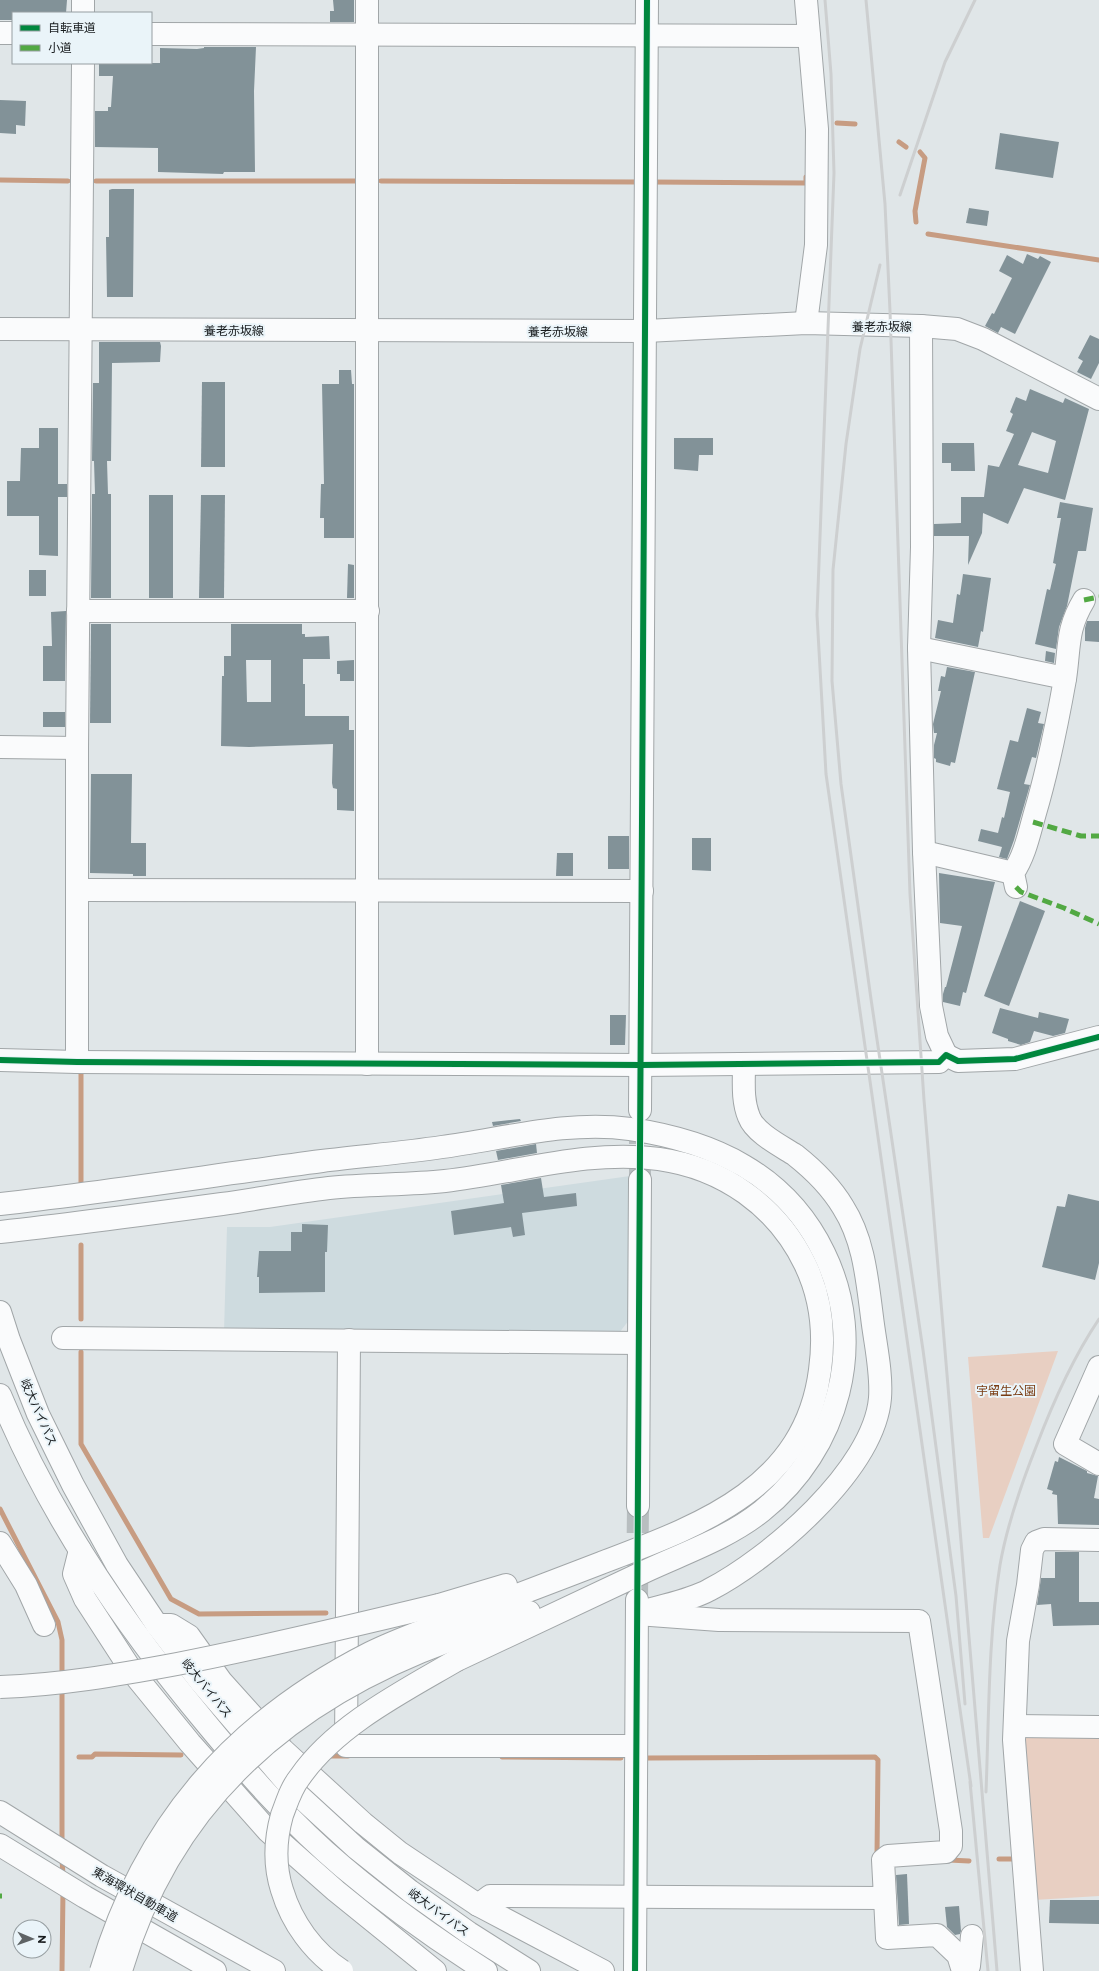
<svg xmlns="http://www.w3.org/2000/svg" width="1099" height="1971" font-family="Montserrat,'Noto Sans JP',sans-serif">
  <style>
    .built { fill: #cedbdf }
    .green { fill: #e8cfc2 }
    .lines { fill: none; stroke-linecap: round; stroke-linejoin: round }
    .stream { stroke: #c79c82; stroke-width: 5 }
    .building { fill: #829298; fill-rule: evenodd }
    .minor-tunnel { stroke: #b8bec0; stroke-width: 22; stroke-dasharray: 22 11; stroke-linecap: butt }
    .minor-casing { stroke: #a1a6a8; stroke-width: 24 }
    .major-casing { stroke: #a1a6a8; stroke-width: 24 }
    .highway-casing { stroke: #a1a6a8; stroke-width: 24 }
    .minor { stroke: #fafbfc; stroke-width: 22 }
    .major { stroke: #fafbfc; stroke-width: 22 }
    .highway { stroke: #fafbfc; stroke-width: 22 }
    .rail { stroke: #cdcfd0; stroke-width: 3 }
    .highway-bridge-casing { stroke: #a1a6a8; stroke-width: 24; stroke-linecap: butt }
    .highway-bridge { stroke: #fafbfc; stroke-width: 22 }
    .quiet { stroke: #52a943; stroke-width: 5; stroke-dasharray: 10 5; stroke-linecap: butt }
    .cycleway-casing { stroke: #eaf4f9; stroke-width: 8 }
    .cycleway { stroke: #00873e; stroke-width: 6 }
    .labels { text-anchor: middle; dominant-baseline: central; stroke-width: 4; stroke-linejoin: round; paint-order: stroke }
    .street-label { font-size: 12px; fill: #181c1e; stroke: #eaf4f9 }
    .park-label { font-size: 12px; fill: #793c13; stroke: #eaf4f9 }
  </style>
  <rect width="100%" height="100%" fill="#e0e6e8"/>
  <path class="built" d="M 630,1176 L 629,1320 L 616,1337 L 224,1332 L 227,1227 L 270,1227 Z"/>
  <g class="green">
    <path d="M 1058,1351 L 989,1538 L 983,1538 L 968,1357 Z"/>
    <path d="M 1027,1735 L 1099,1737 L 1099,1896 L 1034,1900 L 1020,1742 Z"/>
  </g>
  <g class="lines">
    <g class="stream">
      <path d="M 837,123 L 855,124"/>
      <path d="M 899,142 L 906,147"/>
      <path d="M 0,180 L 68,181"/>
      <path d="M 96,181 L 355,181"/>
      <path d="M 381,181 L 639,182"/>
      <path d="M 652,182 L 806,183 L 806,177"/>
      <path d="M 916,222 L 915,211 L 925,158 L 920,152"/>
      <path d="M 928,234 L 1099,260"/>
      <path d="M 81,1184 L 81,1073"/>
      <path d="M 81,1319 L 81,1245"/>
      <path d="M 81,1352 L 81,1444 L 171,1599 L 199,1614 L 326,1613"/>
      <path d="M 0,1509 L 58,1622 L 62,1640 L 62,1678"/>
      <path d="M 62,1688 L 62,1844"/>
      <path d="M 326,1756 L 348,1756"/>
      <path d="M 79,1757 L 92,1757 L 95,1754 L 181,1755"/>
      <path d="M 502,1757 L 621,1758"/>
      <path d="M 648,1758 L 875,1757 L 878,1760 L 877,1856"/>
      <path d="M 62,1858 L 63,1876"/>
      <path d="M 999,1859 L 1016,1859"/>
      <path d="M 949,1860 L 969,1861"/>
      <path d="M 62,1971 L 63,1890"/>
    </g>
  </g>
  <g class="building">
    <path d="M 0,0 L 67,0 L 66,13 L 13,13 L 13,20 L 0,20 Z"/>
    <path d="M 333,0 L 354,0 L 354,22 L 330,22 L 330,11 L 334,11 Z"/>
    <path d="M 204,47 L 256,47 L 254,91 L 255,172 L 224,172 L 223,174 L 158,172 L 158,148 L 95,147 L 95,111 L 108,111 L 108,107 L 111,107 L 113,76 L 99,76 L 99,63 L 160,63 L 160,48 L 197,49 L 204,48 Z"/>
    <path d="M 0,100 L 26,101 L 25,126 L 16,125 L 16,134 L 0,133 Z"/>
    <path d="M 1000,133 L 1059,142 L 1053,178 L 995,169 Z"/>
    <path d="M 112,189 L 134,189 L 133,297 L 107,297 L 106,237 L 109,237 L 109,190 Z"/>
    <path d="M 969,208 L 989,211 L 987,226 L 966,223 Z"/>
    <path d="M 1027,254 L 1038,259 L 1040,256 L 1051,262 L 1015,334 L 1001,327 L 998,333 L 985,326 L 992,313 L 994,314 L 1012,278 L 999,271 L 1007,255 L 1023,264 Z"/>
    <path d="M 1090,335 L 1099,339 L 1099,363 L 1091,379 L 1077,372 L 1083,361 L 1078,358 Z"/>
    <path d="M 99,342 L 160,342 L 161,346 L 160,362 L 112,363 L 111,461 L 107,461 L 108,494 L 111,494 L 111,598 L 91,598 L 92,494 L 95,494 L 94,461 L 92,461 L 93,383 L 99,383 Z"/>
    <path d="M 339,370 L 351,370 L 352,384 L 354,384 L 354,538 L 324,538 L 324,518 L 320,518 L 321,484 L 324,484 L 322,384 L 339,384 Z"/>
    <path d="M 202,382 L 225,382 L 225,467 L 201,467 Z"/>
    <path d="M 1030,389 L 1063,403 L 1065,398 L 1089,409 L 1065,500 L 1024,488 L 1008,524 L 983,513 L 982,533 L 968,565 L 969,536 L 934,536 L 934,524 L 961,523 L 961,497 L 984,497 L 988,465 L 999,467 L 1014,434 L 1006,431 L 1013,414 L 1010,412 L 1016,397 L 1026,401 ZM 1032,432 L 1056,441 L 1048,473 L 1018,465 Z"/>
    <path d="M 39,428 L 58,428 L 58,484 L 67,484 L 67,497 L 58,497 L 58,556 L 39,555 L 39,516 L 7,516 L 7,481 L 20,481 L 21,448 L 39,448 Z"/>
    <path d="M 674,438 L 713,438 L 713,455 L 699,455 L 698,471 L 674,469 Z"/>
    <path d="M 942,443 L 974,443 L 975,471 L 951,471 L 951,463 L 942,463 Z"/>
    <rect x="149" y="495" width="24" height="103"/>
    <path d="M 201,495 L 225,495 L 224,598 L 199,598 Z"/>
    <path d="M 1060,502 L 1093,508 L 1086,551 L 1078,551 L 1067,606 L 1059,627 L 1056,649 L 1035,644 L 1047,589 L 1050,590 L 1056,564 L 1053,563 L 1061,518 L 1057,518 Z"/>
    <path d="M 348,564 L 354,565 L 354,598 L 347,598 Z"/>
    <rect x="29" y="570" width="17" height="26"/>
    <path d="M 963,574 L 991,578 L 983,632 L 981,631 L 978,647 L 935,638 L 938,620 L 953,623 L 957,594 L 960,595 Z"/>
    <path d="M 66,611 L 65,681 L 43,681 L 43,646 L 52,646 L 51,612 Z"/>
    <path d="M 1087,621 L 1099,621 L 1099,642 L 1085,641 L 1085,628 Z"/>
    <path d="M 91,624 L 111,624 L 111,723 L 90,723 Z"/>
    <path d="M 231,624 L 302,624 L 302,634 L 305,634 L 305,637 L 329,636 L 330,659 L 303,659 L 303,684 L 305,684 L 305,716 L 349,716 L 349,730 L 354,730 L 354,811 L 337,810 L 337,789 L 333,788 L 332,783 L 333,744 L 249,747 L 221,746 L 222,676 L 224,676 L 224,656 L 231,656 ZM 246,660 L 271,660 L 271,702 L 247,702 Z"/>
    <path d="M 1046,651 L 1055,653 L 1054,663 L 1045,661 Z"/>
    <path d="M 354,660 L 354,681 L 340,681 L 340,674 L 337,674 L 337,661 Z"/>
    <path d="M 947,667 L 975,672 L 955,763 L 951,762 L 950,766 L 936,762 L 936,759 L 934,758 L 934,745 L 937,733 L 934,733 L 933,724 L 941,691 L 938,691 L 941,676 L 945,677 Z"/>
    <path d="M 1027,708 L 1041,712 L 1038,723 L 1044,724 L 1036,758 L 1032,757 L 1024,784 L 1030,785 L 1014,840 L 1007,859 L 999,857 L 1002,847 L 978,841 L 981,829 L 998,833 L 1002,817 L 1004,818 L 1010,792 L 997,789 L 1010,740 L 1018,742 Z"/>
    <rect x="43" y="712" width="22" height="15"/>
    <path d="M 91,774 L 132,774 L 131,843 L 146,843 L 146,876 L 133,876 L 133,874 L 90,873 Z"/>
    <rect x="608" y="836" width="21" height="33"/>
    <path d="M 692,838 L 711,838 L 711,871 L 692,870 Z"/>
    <path d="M 557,853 L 573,853 L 573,876 L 556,876 Z"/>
    <path d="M 939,873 L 995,882 L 966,993 L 963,992 L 960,1006 L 943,1002 L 943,994 L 945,987 L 946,987 L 962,926 L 940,923 Z"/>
    <path d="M 1020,901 L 1045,911 L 1009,1006 L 984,996 Z"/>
    <path d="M 1000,1008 L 1038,1018 L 1039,1012 L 1069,1019 L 1065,1033 L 1053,1036 L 1034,1031 L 1030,1042 L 1021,1045 L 1008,1041 L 1008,1039 L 992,1033 Z"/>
    <path d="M 610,1015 L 626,1015 L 625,1045 L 610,1045 Z"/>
    <path d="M 520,1119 L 521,1121 L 493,1126 L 492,1122 Z"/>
    <path d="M 536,1144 L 537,1153 L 498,1160 L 496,1151 Z"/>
    <path d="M 541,1178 L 544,1197 L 576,1193 L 577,1206 L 522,1213 L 525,1235 L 513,1237 L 511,1227 L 454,1235 L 451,1211 L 504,1203 L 501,1185 Z"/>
    <path d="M 1068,1194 L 1099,1201 L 1099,1263 L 1095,1280 L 1042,1267 L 1057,1206 L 1065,1207 Z"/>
    <path d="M 302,1224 L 328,1225 L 327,1252 L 325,1252 L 325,1292 L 259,1293 L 259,1277 L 257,1277 L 259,1251 L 291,1251 L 291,1232 L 302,1232 Z"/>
    <path d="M 1059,1457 L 1087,1471 L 1087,1473 L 1098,1476 L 1094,1498 L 1099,1499 L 1099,1525 L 1058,1524 L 1057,1495 L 1052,1494 L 1053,1491 L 1047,1489 L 1055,1461 L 1058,1462 Z"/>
    <path d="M 1055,1552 L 1079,1552 L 1079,1602 L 1099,1602 L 1099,1625 L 1053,1626 L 1051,1604 L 1037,1605 L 1041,1578 L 1055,1578 Z"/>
    <path d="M 907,1874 L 909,1924 L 899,1925 L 896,1875 Z"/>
    <path d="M 1050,1900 L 1099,1900 L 1099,1924 L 1049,1923 Z"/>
    <path d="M 959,1906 L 961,1931 L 960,1934 L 955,1935 L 947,1927 L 945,1907 Z"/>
  </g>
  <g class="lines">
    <g class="minor-tunnel">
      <path d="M 640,1177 L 640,1111"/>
      <path d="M 637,1599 L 638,1506"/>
    </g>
    <defs>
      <g id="minor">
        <path d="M 367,0 L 367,1064"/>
        <path d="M 806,0 L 817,129 L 816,245 L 806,323"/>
        <path d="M 83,13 L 83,0"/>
        <path d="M 0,33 L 13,33"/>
        <path d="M 151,34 L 809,36"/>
        <path d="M 921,326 L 922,547 L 919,648 L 924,852 L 931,1006 L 937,1036 L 946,1055"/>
        <path d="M 78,611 L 368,611"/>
        <path d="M 919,648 L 1065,678"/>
        <path d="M 0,747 L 77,748"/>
        <path d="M 924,852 L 1013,873"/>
        <path d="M 1016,887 L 1013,873 C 1025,855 1029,834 1035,813 C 1048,769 1057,724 1065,679 C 1070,646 1066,630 1084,600"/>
        <path d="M 77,890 L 642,891"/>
        <path d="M 0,1060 L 77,1062 L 641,1065 L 939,1062 L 946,1055 L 958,1061 L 1015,1059 L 1099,1037"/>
        <path d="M 77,1062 L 77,748 L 83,63"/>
        <path d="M 640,1110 L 647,0"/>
        <path d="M 63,1338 L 639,1343"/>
        <path d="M 349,1340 L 346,1746 L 636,1746"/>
        <path d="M 1099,1367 L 1065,1444 L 1099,1464"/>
        <path d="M 638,1506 L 640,1180"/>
        <path d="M 0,1543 L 26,1585 L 44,1625"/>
        <path d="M 80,1550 L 74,1574 L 85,1599 L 133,1673 L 190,1743 L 268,1831 L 336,1891 L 435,1971"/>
        <path d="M 648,1610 C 668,1604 691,1600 709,1590 C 769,1559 874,1470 880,1398 C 882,1372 875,1343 872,1317 C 867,1279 864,1240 843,1207 C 831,1187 814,1170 795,1155 C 781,1146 755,1133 749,1117 C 742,1100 744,1082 744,1064"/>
        <path d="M 157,1625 L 171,1625 L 189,1636 L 221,1681 L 283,1750 L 363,1823 L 400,1853 L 478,1905 L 603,1971"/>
        <path d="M 1015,1726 L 1099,1727"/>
        <path d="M 885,1898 L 887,1938 L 937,1935 L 958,1955 L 963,1971"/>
        <path d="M 478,1905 L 490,1896 L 885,1898 L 883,1860 L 888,1856 L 946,1852 L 951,1846 L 951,1831 L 919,1621 L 719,1620 L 637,1614"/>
        <path d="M 635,1971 L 637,1600"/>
        <path d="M 966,1971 L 969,1966 L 972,1936"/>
        <path d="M 1032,1971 L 1014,1740 L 1018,1641 L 1028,1585 L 1032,1550 L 1036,1542 L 1044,1539 L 1099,1540"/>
      </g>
      <path id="major" d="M 0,329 L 646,331 L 806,323 L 921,326 L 957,329 L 983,339 L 1099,399"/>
      <g id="highway">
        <path d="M 0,1204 C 108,1192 215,1175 322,1161 C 362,1156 402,1153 442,1147 C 503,1139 568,1120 630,1129 C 713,1141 786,1174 824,1253 C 868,1343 839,1449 762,1511 C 728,1538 687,1552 648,1570 C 585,1600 521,1630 457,1660"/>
        <path d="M 0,1232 C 74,1224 148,1214 222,1204 C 258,1199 293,1192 329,1188 C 368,1184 406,1185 445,1181 C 516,1173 588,1149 659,1159 C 723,1168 777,1206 805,1264 C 821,1297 825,1334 820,1370 C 805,1489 698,1526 601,1563 C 549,1583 497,1603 445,1622"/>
        <path d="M 0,1312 L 9,1340 L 38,1414 L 73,1485 L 117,1565 L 157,1625 L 200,1681 L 295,1792 L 356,1848 L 410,1891 L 469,1933 L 529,1971"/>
        <path d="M 0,1395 C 49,1515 123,1623 206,1723 C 248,1774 292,1824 343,1867 C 388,1905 437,1940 486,1971"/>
        <path d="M 439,1605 L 506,1585"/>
        <path d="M 451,1640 L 529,1612"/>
        <path d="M 0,1812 L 102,1876 L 274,1971"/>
        <path d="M 0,1845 L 85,1897 L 215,1971"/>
      </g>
    </defs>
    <use href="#minor" class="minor-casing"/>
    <use href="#major" class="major-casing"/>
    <use href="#highway" class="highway-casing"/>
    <use href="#minor" class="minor"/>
    <use href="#major" class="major"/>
    <use href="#highway" class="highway"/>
    <g class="rail">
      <path d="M 825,0 L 831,74 L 834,173 L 817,615 L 826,774 L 971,1786"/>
      <path d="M 866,0 L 885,204 L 890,311 L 910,894 L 924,1100 L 997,1971"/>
      <path d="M 900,195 L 945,62 L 975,0"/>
      <path d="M 880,265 L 860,349 L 846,444 L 833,570 L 832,681 L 841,784 L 871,999 L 923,1350 L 956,1596 L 965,1704"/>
      <path d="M 970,1782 L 988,1971"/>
      <path d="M 986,1792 C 989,1717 988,1640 1000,1565 C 1007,1525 1021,1485 1036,1447 C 1053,1402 1072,1359 1099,1319"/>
    </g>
    <defs>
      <g id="highway-bridge">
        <path d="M 0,1687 C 60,1685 118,1675 177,1664 C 265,1647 352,1626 439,1605"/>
        <path d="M 101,1971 C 144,1825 234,1722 370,1653 C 394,1641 420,1632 445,1622"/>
        <path d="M 121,1971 C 170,1802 289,1699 451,1640"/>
        <path d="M 342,1971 C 313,1952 292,1923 282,1890 C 274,1865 275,1840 282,1815 C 287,1802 291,1788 300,1777 C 336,1725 404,1691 457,1660"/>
      </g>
    </defs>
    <use href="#highway-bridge" class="highway-bridge-casing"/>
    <use href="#highway-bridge" class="highway-bridge"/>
    <g class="quiet">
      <path d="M 1084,600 L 1099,597"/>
      <path d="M 1033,822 L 1081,836 L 1099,836"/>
      <path d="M 1016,887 L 1021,892 L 1064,908 L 1099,924"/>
      <path d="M 0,1896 L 2,1896"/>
    </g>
    <defs>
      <g id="cycleway">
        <path d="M 0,1060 L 77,1062 L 641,1065 L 939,1062 L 946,1055 L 958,1061 L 1015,1059 L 1099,1037"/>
        <path d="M 635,1971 L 647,0"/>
      </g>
    </defs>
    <use href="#cycleway" class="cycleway-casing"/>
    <use href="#cycleway" class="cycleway"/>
  </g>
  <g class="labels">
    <g class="street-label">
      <text x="882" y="326">養老赤坂線</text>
      <text x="234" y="330">養老赤坂線</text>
      <text x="558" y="331">養老赤坂線</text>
      <text transform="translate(39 1412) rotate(66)">岐大バイパス</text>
      <text transform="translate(207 1688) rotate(51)">岐大バイパス</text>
      <text transform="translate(135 1894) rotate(30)">東海環状自動車道</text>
      <text transform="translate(439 1912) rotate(36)">岐大バイパス</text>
    </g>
    <g class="park-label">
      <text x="1006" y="1390">宇留生公園</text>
    </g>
  </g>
  <rect x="12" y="12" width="140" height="52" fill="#eaf4f9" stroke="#969ea1"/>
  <rect x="20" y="25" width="20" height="6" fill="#00873e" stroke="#969ea1"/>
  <text x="48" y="32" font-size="12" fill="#181c1e">自転車道</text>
  <rect x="20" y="45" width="20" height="6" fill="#52a943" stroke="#969ea1"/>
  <text x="48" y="52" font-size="12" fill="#181c1e">小道</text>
  <g transform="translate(32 1939) rotate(92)"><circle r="19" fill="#eaf4f9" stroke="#969ea1"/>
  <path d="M0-3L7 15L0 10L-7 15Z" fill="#5e6365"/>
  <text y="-6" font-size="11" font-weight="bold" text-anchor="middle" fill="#181c1e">N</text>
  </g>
</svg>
